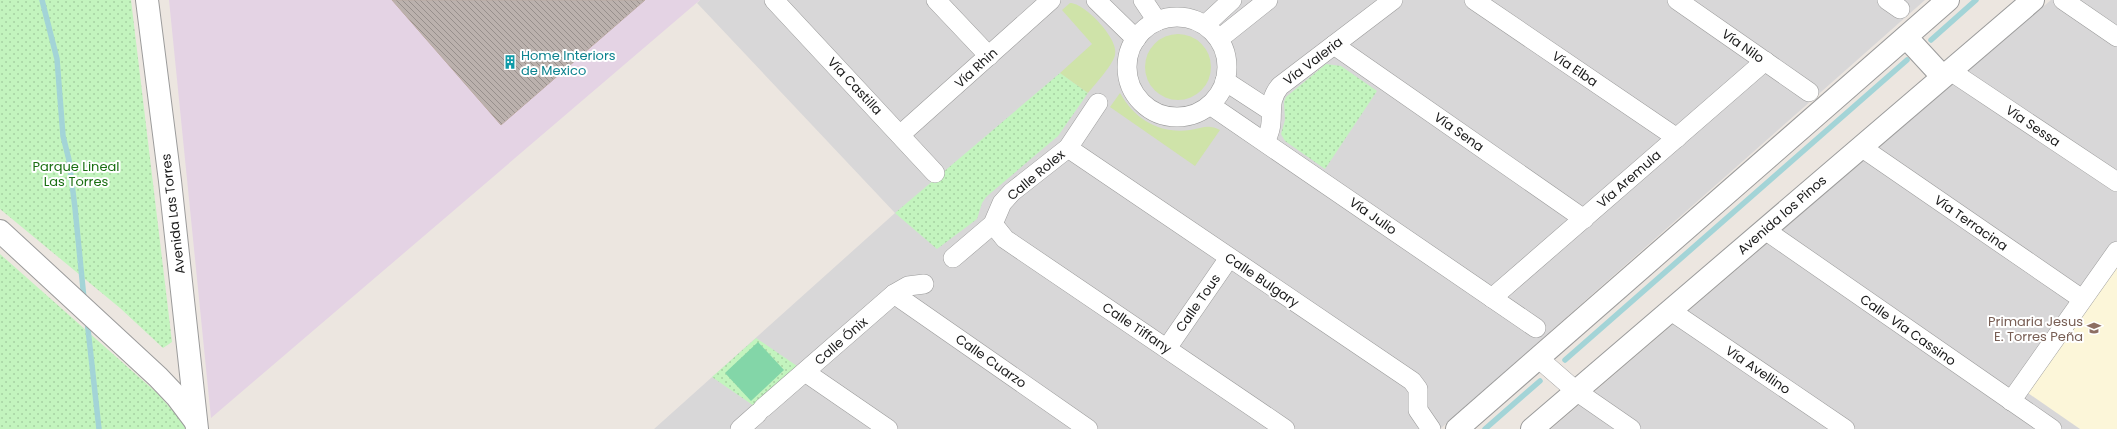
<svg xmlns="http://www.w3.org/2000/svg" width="2117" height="429" font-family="Poppins,sans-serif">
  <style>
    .residential { fill: #d8d7d8 }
    .industrial { fill: #e4d3e4 }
    .education { fill: #fcf6d9 }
    .park { fill: url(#park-dots) }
    .garden { fill: #cfe3a9 }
    .pitch { fill: #83d6a8 }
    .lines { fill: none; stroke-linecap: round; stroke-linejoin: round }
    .stream { stroke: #a3d4d7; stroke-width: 5.5 }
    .building { fill: url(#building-back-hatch); stroke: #bcaba4 }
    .minor-casing { stroke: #9b9b9b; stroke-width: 20 }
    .tertiary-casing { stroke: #9b9b9b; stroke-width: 24 }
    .minor { stroke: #fff; stroke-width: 19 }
    .tertiary { stroke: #fff; stroke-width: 22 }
    .labels { text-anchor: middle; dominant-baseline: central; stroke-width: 4; stroke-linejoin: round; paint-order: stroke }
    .street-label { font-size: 13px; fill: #1a1a1a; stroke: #fff }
    .culture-label { font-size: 13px; fill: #0d838f; stroke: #fff; text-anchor: start }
    .park-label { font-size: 13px; fill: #1a6f12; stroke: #fff }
    .education-label { font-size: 13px; fill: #785e54; stroke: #fff; text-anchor: end }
  </style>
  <defs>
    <pattern id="park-dots" width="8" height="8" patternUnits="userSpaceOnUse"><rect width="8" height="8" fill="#c3f4be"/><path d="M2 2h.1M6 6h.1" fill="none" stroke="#a7d1a3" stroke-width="1.8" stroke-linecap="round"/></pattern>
    <pattern id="building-back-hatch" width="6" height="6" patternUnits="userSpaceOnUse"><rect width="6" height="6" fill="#bbb1ad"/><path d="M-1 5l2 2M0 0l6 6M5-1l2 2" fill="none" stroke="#978f8c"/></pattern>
  </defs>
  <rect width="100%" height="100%" fill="#ece6e0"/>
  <g class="residential">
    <path d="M 700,0 L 1925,0 L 1440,429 L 654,429 L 895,213 L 697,3 Z"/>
    <path d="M 2051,0 L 2117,0 L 2117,429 L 1551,429 Z"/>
  </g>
  <path class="industrial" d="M 169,0 L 700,0 L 211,418 Z"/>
  <path class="education" d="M 2117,264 L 2117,429 L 2080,429 L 2025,391 Z"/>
  <g class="park">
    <path d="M 0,0 L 131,0 L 172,342 L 163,348 L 120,308 L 0,209 Z"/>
    <path d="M 1326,64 L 1341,66 L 1377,91 L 1325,169 L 1285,141 L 1281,134 L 1285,120 L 1284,102 L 1286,97 Z"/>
    <path d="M 1060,73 L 1088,93 L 1058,136 L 986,197 L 982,203 L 977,219 L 937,249 L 895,213 Z"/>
    <path d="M 0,254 L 157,393 L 180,419 L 186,429 L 0,429 Z"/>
    <path d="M 756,338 L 797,366 L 757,408 L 712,377 Z"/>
  </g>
  <g class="garden">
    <path d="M 1070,3 C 1085,3 1120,40 1115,55 C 1112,66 1096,83 1088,93 L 1060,73 L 1092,44 L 1062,10 Z"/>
    <circle cx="1178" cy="67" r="33"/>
    <path d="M 1120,93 C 1135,120 1160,134 1190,130 C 1202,128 1209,124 1220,130 L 1195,166 L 1110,107 Z"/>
  </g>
  <path class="pitch" d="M 758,342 L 784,370 L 751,401 L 725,373 Z"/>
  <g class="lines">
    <g class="stream">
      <path d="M 42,0 L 57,59 L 63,136 L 69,160 L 75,208 L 84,299"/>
      <path d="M 1931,40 L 1976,0"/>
      <path d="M 87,320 L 99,429"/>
      <path d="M 1565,360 L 1907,60"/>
      <path d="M 1485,429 L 1540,381"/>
    </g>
  </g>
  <path class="building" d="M 392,0 L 645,0 L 501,125 Z"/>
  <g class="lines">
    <defs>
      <g id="minor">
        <path d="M 774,0 L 935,173"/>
        <path d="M 936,0 L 989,56"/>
        <path d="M 1096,0 L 1136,39"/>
        <path d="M 1143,0 L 1157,21"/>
        <path d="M 1474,0 L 1677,138"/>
        <path d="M 1677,0 L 1809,92"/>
        <path d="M 1887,0 L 1900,9"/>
        <path d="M 2063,0 L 2117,37"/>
        <circle cx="1177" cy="67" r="50"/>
        <path d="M 1205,25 L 1232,0"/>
        <path d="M 1219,39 L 1268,0"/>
        <path d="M 1334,45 L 1584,219"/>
        <path d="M 1949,70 L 2117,182"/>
        <path d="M 1225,81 L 1271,111"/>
        <path d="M 1210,105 L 1536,328"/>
        <path d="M 900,135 L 1051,0"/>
        <path d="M 1265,141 C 1278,120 1264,105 1280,86 L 1393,0"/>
        <path d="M 1861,147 L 2082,299"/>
        <path d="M 1068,148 L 1412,381 L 1418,389 L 1418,410 L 1431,429"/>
        <path d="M 993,224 L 1005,239 L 1285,429"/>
        <path d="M 1765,230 L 2052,429"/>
        <path d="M 953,258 L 993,224 L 1002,203 L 1012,192 L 1068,148 L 1098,103"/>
        <path d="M 894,294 L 1088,429"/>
        <path d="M 1492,298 L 1765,61"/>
        <path d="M 1671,311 L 1845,429"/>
        <path d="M 1167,348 L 1229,258"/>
        <path d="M 1538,358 L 1576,391 L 1631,429"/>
        <path d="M 805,372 L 888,429"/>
        <path d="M 2011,401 L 2117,251"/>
        <path d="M 763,408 L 894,294 L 908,286 L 924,284"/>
        <path d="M 740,429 L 758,413"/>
      </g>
      <g id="tertiary">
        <path d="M 147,0 L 170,181 L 197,429"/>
        <path d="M 1906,37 L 1942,76"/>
        <path d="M 0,231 L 158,377 L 177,397 L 195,421"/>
        <path d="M 1457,429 L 1948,0"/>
        <path d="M 1532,429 L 2033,0"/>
      </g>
    </defs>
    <use href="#minor" class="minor-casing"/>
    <use href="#tertiary" class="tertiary-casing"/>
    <use href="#minor" class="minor"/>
    <use href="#tertiary" class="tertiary"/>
  </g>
  <defs>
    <symbol id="building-bare" viewBox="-9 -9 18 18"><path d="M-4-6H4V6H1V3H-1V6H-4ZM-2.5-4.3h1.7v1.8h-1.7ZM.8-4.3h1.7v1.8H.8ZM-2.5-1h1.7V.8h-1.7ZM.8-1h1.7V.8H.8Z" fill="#0f9aa8" stroke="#fff" stroke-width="2.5" paint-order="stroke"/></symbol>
    <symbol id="school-bare" viewBox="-9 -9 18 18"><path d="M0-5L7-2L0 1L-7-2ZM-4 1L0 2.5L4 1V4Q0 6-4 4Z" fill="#8d6e63" stroke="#fff" stroke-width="2.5" paint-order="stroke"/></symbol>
  </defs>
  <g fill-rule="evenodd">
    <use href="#building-bare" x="500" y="52" width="20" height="20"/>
    <use href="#school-bare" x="2084" y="318" width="20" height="20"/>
  </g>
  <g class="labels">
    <g class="street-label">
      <text transform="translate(1743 46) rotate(35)">Vía Nilo</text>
      <text transform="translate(1313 61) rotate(-37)">Vía Valeria</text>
      <text transform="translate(976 68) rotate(-42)">Vía Rhin</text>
      <text transform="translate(1575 69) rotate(34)">Vía Elba</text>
      <text transform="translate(855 86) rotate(47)">Vía Castilla</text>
      <text transform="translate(2033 126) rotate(34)">Vía Sessa</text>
      <text transform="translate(1459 132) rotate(35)">Vía Sena</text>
      <text transform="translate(1036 175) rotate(-40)">Calle Rolex</text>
      <text transform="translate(1629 179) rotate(-41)">Vía Aremula</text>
      <text transform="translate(173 214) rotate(-97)">Avenida Las Torres</text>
      <text transform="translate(1782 215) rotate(-41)">Avenida los Pinos</text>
      <text transform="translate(1373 216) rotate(35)">Vía Julio</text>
      <text transform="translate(1971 223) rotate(35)">Vía Terracina</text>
      <text transform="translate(1262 280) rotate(34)">Calle Bulgary</text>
      <text transform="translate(1198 303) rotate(-55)">Calle Tous</text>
      <text transform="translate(1137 328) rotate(34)">Calle Tiffany</text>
      <text transform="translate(1908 330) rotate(35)">Calle Vía Cassino</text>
      <text transform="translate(841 341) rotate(-41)">Calle Ónix</text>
      <text transform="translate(991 361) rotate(35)">Calle Cuarzo</text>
      <text transform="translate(1758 370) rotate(34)">Vía Avellino</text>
    </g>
    <g class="culture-label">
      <text x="521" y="55">Home Interiors<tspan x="521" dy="15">de Mexico</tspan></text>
    </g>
    <g class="park-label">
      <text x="76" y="166">Parque Lineal<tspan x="76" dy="15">Las Torres</tspan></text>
    </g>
    <g class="education-label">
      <text x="2083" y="321">Primaria Jesus<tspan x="2083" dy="15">E. Torres Peña</tspan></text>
    </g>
  </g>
</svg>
